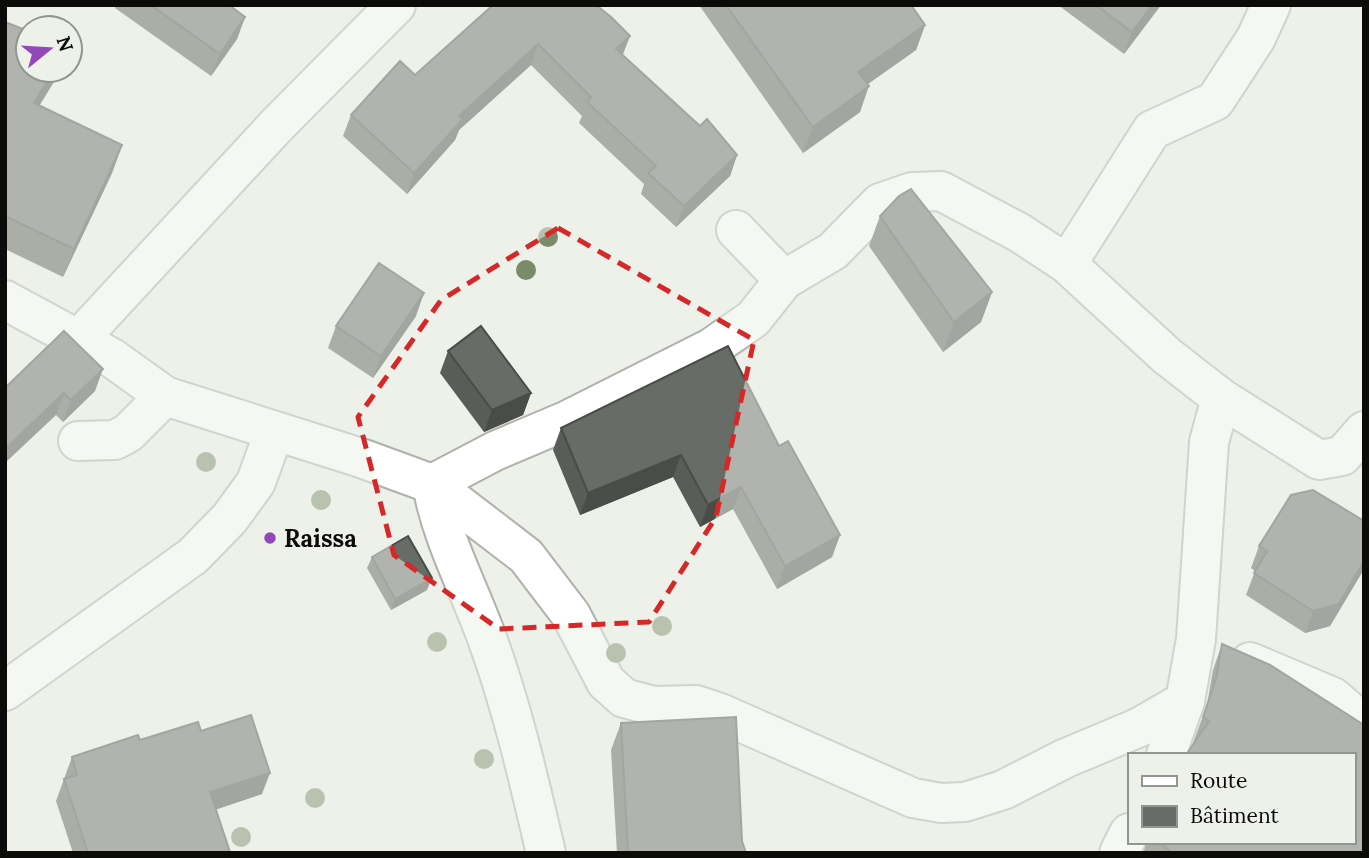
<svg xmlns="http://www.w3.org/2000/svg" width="1369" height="858" font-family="Lora,serif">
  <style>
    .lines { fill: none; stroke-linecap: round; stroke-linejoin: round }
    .minor-casing { stroke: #aeb2ab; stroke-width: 42 }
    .minor { stroke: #fff; stroke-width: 38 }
    .tree { fill: #7b8b69 }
    .wall { fill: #595d58 }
    .shaded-wall { fill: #494c47 }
    .building { fill: #686c66; stroke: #494c47; stroke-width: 2 }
    .marked { fill: none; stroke: #d62828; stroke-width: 5; stroke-dasharray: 14 9; stroke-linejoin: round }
    .poi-dot { fill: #9248b9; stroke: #edf1ea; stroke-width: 2.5 }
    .labels { text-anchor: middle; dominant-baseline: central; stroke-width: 5; stroke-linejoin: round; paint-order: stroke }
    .poi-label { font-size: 24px; font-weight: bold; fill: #0b0c0a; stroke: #edf1ea; text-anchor: start }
  </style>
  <rect width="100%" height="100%" fill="#edf1ea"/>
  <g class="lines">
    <defs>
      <g id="minor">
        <path d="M 941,191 L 1020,233 L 1067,264 L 1167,356 L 1221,398 L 1209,442 L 1196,639 L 1185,701 L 1140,727 L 1066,758 L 1003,790 L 965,802 L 941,803 L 913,798 L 720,713 L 696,705 L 654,706 L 624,698 L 606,682 L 571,615 L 526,556 L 432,484 L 495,451 L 568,420 L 711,348 L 753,319 L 784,280 L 833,251 L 880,203 L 912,192 Z"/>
        <path d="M 736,230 L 784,280"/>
        <path d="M 1067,264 L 1152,130 L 1215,101 L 1256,38 L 1271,5"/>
        <path d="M 5,300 L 112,358 L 165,396 L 361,458 L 432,484 C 441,538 470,590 488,641 C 513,710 529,781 546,853"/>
        <path d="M 78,340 L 276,126 L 396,5"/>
        <path d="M 1221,398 L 1319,460 L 1342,456 L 1364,431"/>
        <path d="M 78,441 L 115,440 L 128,433 L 165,396"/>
        <path d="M 1250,662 L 1333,697 L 1364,724"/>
        <path d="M 5,691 L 193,556 L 230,518 L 256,482 L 274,432"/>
        <path d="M 1166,755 L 1185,701"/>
        <path d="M 1119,853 L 1129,833"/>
      </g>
    </defs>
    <use href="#minor" class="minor-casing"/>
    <use href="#minor" class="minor"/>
  </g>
  <g class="tree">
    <circle cx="548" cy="237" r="10"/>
    <circle cx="526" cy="270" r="10"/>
    <circle cx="206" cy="462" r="10"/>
    <circle cx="321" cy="500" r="10"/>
    <circle cx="662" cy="626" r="10"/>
    <circle cx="437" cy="642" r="10"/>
    <circle cx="616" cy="653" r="10"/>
    <circle cx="484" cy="759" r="10"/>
    <circle cx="315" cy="798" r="10"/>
    <circle cx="241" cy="837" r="10"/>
  </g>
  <g class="wall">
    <path d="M 116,5 L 229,5 L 245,17 L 237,39 L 211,76 L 115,8 Z"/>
    <path d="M 493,5 L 623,55 L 700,126 L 737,155 L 730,176 L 676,227 L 641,194 L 644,184 L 579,123 L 582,116 L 531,65 L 459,130 L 455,140 L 407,194 L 343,136 L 351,115 L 415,75 Z"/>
    <path d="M 699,5 L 911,5 L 925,25 L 916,50 L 868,84 L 860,112 L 803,153 Z"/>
    <path d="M 1058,5 L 1161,5 L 1124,54 Z"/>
    <path d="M 5,22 L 58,75 L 39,106 L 122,145 L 112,173 L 63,277 L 5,249 Z"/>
    <path d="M 880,216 L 992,292 L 981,322 L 943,352 L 869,246 Z"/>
    <path d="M 416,316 L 373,378 L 328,348 L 336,326 Z"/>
    <path d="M 448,351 L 531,393 L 523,415 L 484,432 L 440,373 Z"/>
    <path d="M 5,388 L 95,391 L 63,422 L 56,415 Z"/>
    <path d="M 561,428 L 779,446 L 840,535 L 832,557 L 777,589 L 733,509 L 700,527 L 673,477 L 580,515 L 553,450 Z"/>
    <path d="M 1364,521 L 1364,569 L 1330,626 L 1305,633 L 1246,595 L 1255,571 L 1251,568 L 1259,546 Z"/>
    <path d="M 372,557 L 427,590 L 391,610 L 367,568 Z"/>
    <path d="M 1222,644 L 1364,853 L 1143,853 L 1147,842 L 1353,842 L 1193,743 L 1207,705 L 1213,670 Z"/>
    <path d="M 621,723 L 742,841 L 746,853 L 617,853 L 611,750 Z"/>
    <path d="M 201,731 L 262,794 L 216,809 L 229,853 L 73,853 L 56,801 L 72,757 L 140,740 Z"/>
  </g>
  <g class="shaded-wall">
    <path d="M 1152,5 L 1161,5 L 1124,54 L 1132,32 Z"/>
    <path d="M 245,17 L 237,39 L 211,76 L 220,54 Z"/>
    <path d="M 925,25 L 916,50 L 849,97 L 858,72 Z"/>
    <path d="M 630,36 L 622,57 L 616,49 Z"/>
    <path d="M 538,44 L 531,65 L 459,130 L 455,140 L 407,194 L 414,173 L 459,116 Z"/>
    <path d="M 54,70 L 60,70 L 58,75 L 24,131 L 34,103 Z"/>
    <path d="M 869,86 L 860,112 L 803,153 L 813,127 Z"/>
    <path d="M 122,145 L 112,173 L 63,277 L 74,249 Z"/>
    <path d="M 737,155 L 730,176 L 676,227 L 684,206 Z"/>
    <path d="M 992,292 L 981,322 L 943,352 L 954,322 Z"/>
    <path d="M 424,293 L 416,316 L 373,378 L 381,356 Z"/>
    <path d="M 103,369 L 95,391 L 63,422 L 71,400 Z"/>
    <path d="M 64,393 L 56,415 L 5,463 L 5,449 Z"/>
    <path d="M 531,393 L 523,415 L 484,432 L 492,410 Z"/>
    <path d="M 681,455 L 673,477 L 580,515 L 588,493 Z"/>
    <path d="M 741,487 L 733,509 L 700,527 L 708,505 Z"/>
    <path d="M 840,535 L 832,557 L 777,589 L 785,566 Z"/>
    <path d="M 1364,561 L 1364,569 L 1330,626 L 1305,633 L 1313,611 Z"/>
    <path d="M 432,578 L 427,590 L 391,610 L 395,599 Z"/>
    <path d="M 270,773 L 262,794 L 203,814 L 210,792 Z"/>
  </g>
  <g class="building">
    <path d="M 151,5 L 229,5 L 245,17 L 220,54 Z"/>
    <path d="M 493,5 L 596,5 L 611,17 L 630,36 L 616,49 L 700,126 L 707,119 L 737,155 L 684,206 L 648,173 L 656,166 L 587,102 L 591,97 L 538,44 L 459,116 L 463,119 L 414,173 L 351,115 L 400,61 L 415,75 Z"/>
    <path d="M 726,5 L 911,5 L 925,25 L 858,72 L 869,86 L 813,127 Z"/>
    <path d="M 1096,5 L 1152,5 L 1132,32 Z"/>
    <path d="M 5,22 L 28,31 L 28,70 L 54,70 L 34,103 L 122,145 L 74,249 L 5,216 Z"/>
    <path d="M 911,189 L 992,292 L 954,322 L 880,216 L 899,196 Z"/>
    <path d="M 379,263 L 424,293 L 381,356 L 336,326 Z"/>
    <path d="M 481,326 L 531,393 L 492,410 L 448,351 Z"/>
    <path d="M 64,331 L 103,369 L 71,400 L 64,393 L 5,449 L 5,388 Z"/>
    <path d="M 728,346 L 779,446 L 788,441 L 840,535 L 785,566 L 741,487 L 708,505 L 681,455 L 588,493 L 561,428 Z"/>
    <path d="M 1313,490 L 1364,521 L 1364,561 L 1339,604 L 1313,611 L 1254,573 L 1267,551 L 1259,546 L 1291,495 Z"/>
    <path d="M 408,536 L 432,578 L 395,599 L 372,557 Z"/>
    <path d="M 1222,644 L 1270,665 L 1364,725 L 1364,853 L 1172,853 L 1160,842 L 1353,842 L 1353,755 L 1186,755 L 1209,721 L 1203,717 L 1216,679 Z"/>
    <path d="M 251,715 L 270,773 L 210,792 L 230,852 L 226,853 L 88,853 L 64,779 L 77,775 L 72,757 L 138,735 L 140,740 L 198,722 L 201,731 Z"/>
    <path d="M 736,717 L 742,841 L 746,853 L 628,853 L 621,723 Z"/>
  </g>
  <path d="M0 0H1369V858H0ZM 558,228 L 754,340 L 716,517 L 649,622 L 499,629 L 394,555 L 358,417 L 441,300 Z" fill="#edf1ea" fill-opacity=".55" fill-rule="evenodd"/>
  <path class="marked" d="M 558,228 L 754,340 L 716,517 L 649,622 L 499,629 L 394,555 L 358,417 L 441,300 Z"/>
  <circle class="poi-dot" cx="270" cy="538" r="7"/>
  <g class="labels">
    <g class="poi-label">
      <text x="284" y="538">Raissa</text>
    </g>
  </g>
  <rect width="1369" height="858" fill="none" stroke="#0b0c0a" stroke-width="14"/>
  <rect x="1128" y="753" width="228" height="91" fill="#edf1ea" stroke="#939590" stroke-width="2"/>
  <rect x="1142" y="776" width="35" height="10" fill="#ffffff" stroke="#939590" stroke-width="2"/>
  <text x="1190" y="788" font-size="21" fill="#0b0c0a">Route</text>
  <rect x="1142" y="806" width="35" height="21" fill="#686c66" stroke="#939590" stroke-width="2"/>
  <text x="1190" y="823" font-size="21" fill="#0b0c0a">Bâtiment</text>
  <g transform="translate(49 49) rotate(72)"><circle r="33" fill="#edf1ea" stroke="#939590" stroke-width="2"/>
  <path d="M0-5L12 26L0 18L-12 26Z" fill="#9248b9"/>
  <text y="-10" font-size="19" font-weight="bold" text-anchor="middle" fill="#0b0c0a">N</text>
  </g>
</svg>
